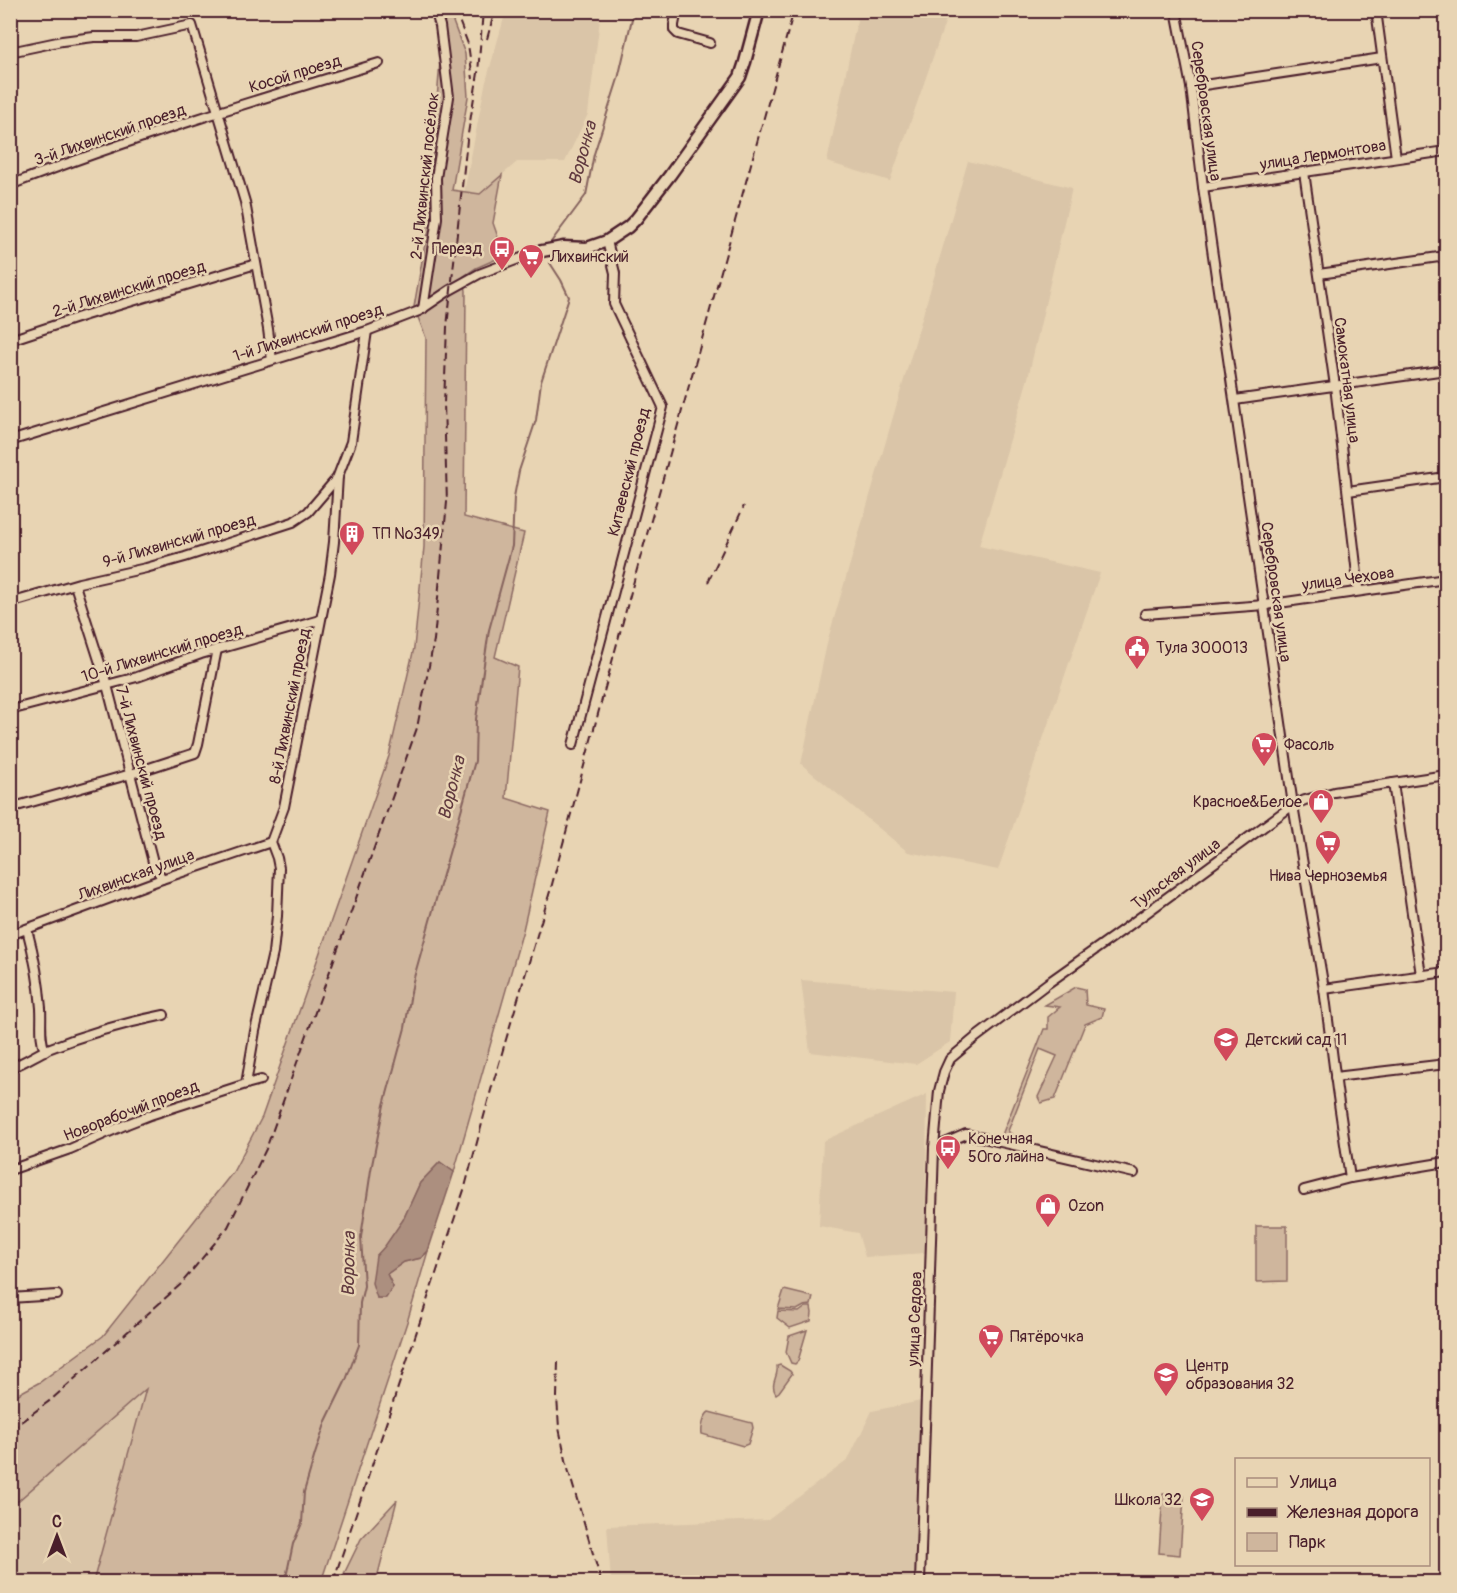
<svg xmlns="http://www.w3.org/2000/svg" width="1457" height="1593" font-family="Pangolin,sans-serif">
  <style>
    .built { fill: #dac5a8 }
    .green { fill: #cfb69d; stroke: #8c6a64; stroke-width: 1.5 }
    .water { fill: #ac8f7f; stroke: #85625d; stroke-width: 1.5 }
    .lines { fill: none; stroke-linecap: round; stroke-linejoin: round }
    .stream { stroke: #85625d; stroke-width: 2 }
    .minor-casing { stroke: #4a1f2b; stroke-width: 12 }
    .tertiary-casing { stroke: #4a1f2b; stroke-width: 15 }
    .minor { stroke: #e8d4b3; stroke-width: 8 }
    .tertiary { stroke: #e8d4b3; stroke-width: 10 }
    .rail { stroke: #4a1f2b; stroke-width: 2; stroke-dasharray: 9 4.5; stroke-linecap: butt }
    .labels { text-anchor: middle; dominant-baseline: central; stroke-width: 5; stroke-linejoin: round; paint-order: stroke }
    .street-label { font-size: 16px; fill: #4a1f2b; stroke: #e8d4b3 }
    .poi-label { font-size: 16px; fill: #4a1f2b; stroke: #e8d4b3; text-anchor: start }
    .water-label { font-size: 18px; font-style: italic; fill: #623b40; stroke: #e8d4b3 }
  </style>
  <rect width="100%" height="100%" fill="#e8d4b3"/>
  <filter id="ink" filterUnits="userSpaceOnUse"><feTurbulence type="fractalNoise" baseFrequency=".0167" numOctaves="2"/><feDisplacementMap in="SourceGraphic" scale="12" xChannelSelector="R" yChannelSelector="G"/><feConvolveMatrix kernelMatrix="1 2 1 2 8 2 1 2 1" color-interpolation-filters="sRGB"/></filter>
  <g filter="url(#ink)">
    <g class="built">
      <path d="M 506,11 L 601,11 L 588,114 L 565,162 L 517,162 L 480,194 L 464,193 L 485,85 Z"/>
      <path d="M 859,11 L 949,11 L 890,181 L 827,162 Z"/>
      <path d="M 968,161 L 1072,188 L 1028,378 L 979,546 L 1100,573 L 998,870 L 908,852 L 801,764 L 828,639 Z"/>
      <path d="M 801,980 L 954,992 L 950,1042 L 916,1064 L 810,1052 Z"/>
      <path d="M 927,1094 L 925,1253 L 865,1257 L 858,1233 L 819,1226 L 823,1141 Z"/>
      <path d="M 147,1388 L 93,1582 L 11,1582 L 10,1507 Z"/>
      <path d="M 921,1401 L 915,1524 L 917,1582 L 611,1582 L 607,1526 L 768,1520 L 848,1460 L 872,1411 Z"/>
    </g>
    <g class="green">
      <path d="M 439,11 L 449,11 L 465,54 L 468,97 L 452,190 L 480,194 L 502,175 L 493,223 L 499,240 L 508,254 L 476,268 L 464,276 L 466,291 L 464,517 L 524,533 L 495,657 L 518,667 L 506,798 L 550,812 L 523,930 L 454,1172 L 440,1162 L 420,1183 L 403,1220 L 385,1247 L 376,1256 L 377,1298 L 385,1298 L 393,1287 L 387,1274 L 404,1262 L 421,1258 L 428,1251 L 408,1319 L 321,1582 L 93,1582 L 146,1389 L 11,1507 L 11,1398 L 40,1382 L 103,1336 L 233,1172 L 262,1117 L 389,756 L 414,648 L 424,547 L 426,338 L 414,307 L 427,232 L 443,21 Z"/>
      <path d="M 1076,987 L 1085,989 L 1086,1005 L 1104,1009 L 1102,1017 L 1085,1024 L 1055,1099 L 1041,1103 L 1038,1097 L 1057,1056 L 1040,1049 L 1008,1131 L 1016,1138 L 1002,1135 L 1044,1029 L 1048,1029 L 1048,1017 L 1060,1007 L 1045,1005 Z"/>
      <path d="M 1256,1226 L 1287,1226 L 1287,1281 L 1256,1282 Z"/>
      <path d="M 784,1290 L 813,1297 L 811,1305 L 804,1306 L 797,1310 L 778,1309 Z"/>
      <path d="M 806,1307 L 811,1307 L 812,1313 L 811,1321 L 790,1328 L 777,1318 L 778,1311 L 799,1312 Z"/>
      <path d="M 807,1330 L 798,1361 L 795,1364 L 791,1363 L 786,1352 L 789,1336 Z"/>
      <path d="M 780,1365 L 790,1371 L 792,1374 L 779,1392 L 776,1394 C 769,1383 779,1377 777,1366 Z"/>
      <path d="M 709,1412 L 752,1423 L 753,1428 L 748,1444 L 743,1446 L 702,1434 C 701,1428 704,1415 709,1412 Z"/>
      <path d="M 1163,1494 L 1184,1496 L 1180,1555 L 1159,1553 Z"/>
      <path d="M 397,1500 L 376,1582 L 340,1582 L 361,1539 Z"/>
    </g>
    <path class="water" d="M 440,1162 L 454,1172 L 428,1251 L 421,1258 L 404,1262 L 387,1274 L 393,1287 L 386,1298 L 377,1298 L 372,1283 L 376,1256 L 385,1246 L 403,1220 L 420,1183 Z"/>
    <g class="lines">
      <g class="stream">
        <path d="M 551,244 L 551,242 L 586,195 L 594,154 L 618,79 L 634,10"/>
        <path d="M 285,1582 L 293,1544 L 302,1523 L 304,1492 L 315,1454 L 326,1421 L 346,1380 L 359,1345 L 360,1303 L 364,1286 L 361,1237 L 371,1170 L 384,1105 L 405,1028 L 413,981 L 475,761 L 476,719 L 489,630 L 512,546 L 514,497 L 519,471 L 536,420 L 541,382 L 569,297 L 561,280 L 550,263 L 551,253"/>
      </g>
      <defs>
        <g id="minor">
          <path d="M 677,10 L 674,25 L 674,30 L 678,34 L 710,43"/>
          <path d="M 1176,10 L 1191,87 L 1203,187 L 1293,805 L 1324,989 L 1337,1090 L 1350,1178"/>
          <path d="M 1376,10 L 1396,158"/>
          <path d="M 1377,13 L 1394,10"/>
          <path d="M 10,52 L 62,41 L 94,37 L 136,37 L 192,25 L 245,202 L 268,329 L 272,360"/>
          <path d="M 1191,87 L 1382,58"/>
          <path d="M 1304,172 L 1335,386 L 1359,591"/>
          <path d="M 10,185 C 131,138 255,100 379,63"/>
          <path d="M 1203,187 L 1446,151"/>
          <path d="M 1319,274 L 1446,256"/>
          <path d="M 423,309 L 437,218 L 436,178 L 449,97 L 440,26 L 435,10"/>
          <path d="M 10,340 L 86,315 L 256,264"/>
          <path d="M 1235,400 L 1446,370"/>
          <path d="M 10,441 L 367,331 L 419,311 L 450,290 L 479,274 L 537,252"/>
          <path d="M 1348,491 L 1446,477"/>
          <path d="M 75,585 L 107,685 L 153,862 L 162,879"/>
          <path d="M 10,603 L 79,583 L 146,568 L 185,557 L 293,522 L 308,512 L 338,477"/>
          <path d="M 1145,614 L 1265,605 L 1446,579"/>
          <path d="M 10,710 L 137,677 L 201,654 L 320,620"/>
          <path d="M 573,745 L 663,407 L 614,304 L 615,273 L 607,241"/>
          <path d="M 1393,783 L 1421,975"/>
          <path d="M 10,808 L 131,774 L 195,753 L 198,744 L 217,649"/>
          <path d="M 27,929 C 34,955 39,981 41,1008 C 42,1023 39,1037 45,1051"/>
          <path d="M 10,935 L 162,879 L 271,842"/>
          <path d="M 1324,989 L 1446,972"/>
          <path d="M 10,1068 C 24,1063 35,1055 48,1049 C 85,1034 124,1023 164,1015"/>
          <path d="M 1335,1077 L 1446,1064"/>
          <path d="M 246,1084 L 255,1031 L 273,953 L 277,916 L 279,868 L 277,858 L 271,842 L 284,807 L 330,574 L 334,542 L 338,476 L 351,442 L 367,331"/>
          <path d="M 934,1148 L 966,1134 L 1134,1173"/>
          <path d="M 10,1170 L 70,1149 L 127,1124 L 150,1115 L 246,1084 L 261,1080"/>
          <path d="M 1304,1190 L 1350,1178 L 1446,1162"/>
          <path d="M 10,1298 L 57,1295"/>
          <path d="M 920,1582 L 934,1148 L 939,1091 L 944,1072 L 950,1059 L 975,1038 L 1048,983 L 1127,927 L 1293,805 L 1305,800 L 1334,792 L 1446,775"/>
        </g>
        <path id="tertiary" d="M 537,252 L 563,247 L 587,248 L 607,241 L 628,227 L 636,219 L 670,175 L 740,77 L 745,62 L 759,10"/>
      </defs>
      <use href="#minor" class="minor-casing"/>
      <use href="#tertiary" class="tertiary-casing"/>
      <use href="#minor" class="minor"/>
      <use href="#tertiary" class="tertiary"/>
      <g class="rail">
        <path d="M 455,10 L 468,44 L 473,79"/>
        <path d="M 487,39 L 495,10"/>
        <path d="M 708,582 L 744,506"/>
        <path d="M 558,1362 L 557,1397 L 559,1428 L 568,1469 L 599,1574 L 601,1582"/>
        <path d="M 10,1430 L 52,1399 L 180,1285 L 228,1227 L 266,1149 L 417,728 L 434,640 L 447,502 L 444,403 L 447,327 L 467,140 L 478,73 L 483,10"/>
        <path d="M 333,1582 L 465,1187 L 491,1090 L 551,888 L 639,562 L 664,475 L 794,10"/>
      </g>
    </g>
  </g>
  <defs>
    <symbol id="bus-pin" viewBox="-11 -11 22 30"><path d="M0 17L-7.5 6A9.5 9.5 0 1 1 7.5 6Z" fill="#d1495b" stroke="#e8d4b3"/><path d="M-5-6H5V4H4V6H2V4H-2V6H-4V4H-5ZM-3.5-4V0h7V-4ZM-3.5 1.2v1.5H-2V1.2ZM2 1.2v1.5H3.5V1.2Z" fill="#fff"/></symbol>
    <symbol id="supermarket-pin" viewBox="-11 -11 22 30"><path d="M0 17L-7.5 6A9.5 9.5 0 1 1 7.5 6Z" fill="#d1495b" stroke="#e8d4b3"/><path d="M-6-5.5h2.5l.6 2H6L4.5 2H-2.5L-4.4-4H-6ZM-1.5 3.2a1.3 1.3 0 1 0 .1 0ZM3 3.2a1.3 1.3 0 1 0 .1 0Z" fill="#fff"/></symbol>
    <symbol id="building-pin" viewBox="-11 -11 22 30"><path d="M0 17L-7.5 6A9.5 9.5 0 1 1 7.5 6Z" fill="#d1495b" stroke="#e8d4b3"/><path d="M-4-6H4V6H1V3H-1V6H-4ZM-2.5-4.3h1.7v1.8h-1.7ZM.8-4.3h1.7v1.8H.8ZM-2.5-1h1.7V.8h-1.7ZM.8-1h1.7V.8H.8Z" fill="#fff"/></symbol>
    <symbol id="civic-pin" viewBox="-11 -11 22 30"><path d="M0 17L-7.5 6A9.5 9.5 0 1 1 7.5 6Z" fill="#d1495b" stroke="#e8d4b3"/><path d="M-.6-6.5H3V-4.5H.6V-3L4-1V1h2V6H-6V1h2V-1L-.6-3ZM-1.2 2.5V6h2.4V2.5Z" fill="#fff"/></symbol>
    <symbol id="shop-pin" viewBox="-11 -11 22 30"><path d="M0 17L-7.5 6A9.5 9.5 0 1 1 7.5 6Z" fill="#d1495b" stroke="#e8d4b3"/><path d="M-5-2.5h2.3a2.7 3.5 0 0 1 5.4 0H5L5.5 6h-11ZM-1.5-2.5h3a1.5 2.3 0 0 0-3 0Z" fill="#fff"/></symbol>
    <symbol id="school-pin" viewBox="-11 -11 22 30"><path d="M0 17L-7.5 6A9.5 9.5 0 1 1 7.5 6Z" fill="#d1495b" stroke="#e8d4b3"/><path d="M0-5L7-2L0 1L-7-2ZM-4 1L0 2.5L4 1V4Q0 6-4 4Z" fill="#fff"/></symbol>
  </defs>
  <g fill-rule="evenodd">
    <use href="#bus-pin" x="487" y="234" width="30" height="40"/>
    <use href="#supermarket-pin" x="516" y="242" width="30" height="40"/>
    <use href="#building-pin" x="337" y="519" width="30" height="40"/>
    <use href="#civic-pin" x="1122" y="633" width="30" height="40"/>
    <use href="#supermarket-pin" x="1249" y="730" width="30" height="40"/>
    <use href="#shop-pin" x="1306" y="787" width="30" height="40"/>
    <use href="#supermarket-pin" x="1313" y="828" width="30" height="40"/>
    <use href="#school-pin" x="1211" y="1025" width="30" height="40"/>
    <use href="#bus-pin" x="933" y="1133" width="30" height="40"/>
    <use href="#shop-pin" x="1033" y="1191" width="30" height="40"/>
    <use href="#supermarket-pin" x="976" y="1322" width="30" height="40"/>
    <use href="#school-pin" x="1151" y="1360" width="30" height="40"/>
    <use href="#school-pin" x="1187" y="1485" width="30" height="40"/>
  </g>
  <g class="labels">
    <g class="street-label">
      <text transform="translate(295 74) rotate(-17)">Косой проезд</text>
      <text transform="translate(1206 111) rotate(82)">Серебровская улица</text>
      <text transform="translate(110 135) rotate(-19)">3-й Лихвинский проезд</text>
      <text transform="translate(1323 155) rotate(-9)">улица Лермонтова</text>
      <text transform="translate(425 176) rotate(-84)">2-й Лихвинский посёлок</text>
      <text transform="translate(129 289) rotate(-17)">2-й Лихвинский проезд</text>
      <text transform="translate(308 333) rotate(-18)">1-й Лихвинский проезд</text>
      <text transform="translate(1347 380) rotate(83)">Самокатная улица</text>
      <text transform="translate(629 472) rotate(-76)">Китаевский проезд</text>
      <text transform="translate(179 541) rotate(-16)">9-й Лихвинский проезд</text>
      <text transform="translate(1348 579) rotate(-8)">улица Чехова</text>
      <text transform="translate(1276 592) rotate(82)">Серебровская улица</text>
      <text transform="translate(162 653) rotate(-17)">10-й Лихвинский проезд</text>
      <text transform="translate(290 706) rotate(-79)">8-й Лихвинский проезд</text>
      <text transform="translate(141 763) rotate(75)">7-й Лихвинский проезд</text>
      <text transform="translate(1176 874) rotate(-37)">Тульская улица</text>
      <text transform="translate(136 875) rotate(-20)">Лихвинская улица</text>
      <text transform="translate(131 1111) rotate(-21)">Новорабочий проезд</text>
      <text transform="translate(915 1319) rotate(-88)">улица Седова</text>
    </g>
    <g class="poi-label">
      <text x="482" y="249" text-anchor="end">Перезд</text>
      <text x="550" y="257">Лихвинский</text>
      <text x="372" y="534">ТП №349</text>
      <text x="1156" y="648">Тула 300013</text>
      <text x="1284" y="745">Фасоль</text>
      <text x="1302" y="802" text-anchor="end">Красное&amp;Белое</text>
      <text x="1328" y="876" text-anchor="middle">Нива Черноземья</text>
      <text x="1246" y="1040">Детский сад 11</text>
      <text x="968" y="1139">Конечная<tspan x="968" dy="18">50го лайна</tspan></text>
      <text x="1068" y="1206">Ozon</text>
      <text x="1010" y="1337">Пятёрочка</text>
      <text x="1186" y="1366">Центр<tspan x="1186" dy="18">образования 32</tspan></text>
      <text x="1182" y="1500" text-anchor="end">Школа 32</text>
    </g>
    <g class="water-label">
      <text transform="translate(583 153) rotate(-75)">Воронка</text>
      <text transform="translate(452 788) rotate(-76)">Воронка</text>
      <text transform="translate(349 1264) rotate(-89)">Воронка</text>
    </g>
  </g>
  <rect width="1457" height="1593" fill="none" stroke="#e8d4b3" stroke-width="36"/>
  <rect x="18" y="18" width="1421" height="1557" fill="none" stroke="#4a1f2b" stroke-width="2" filter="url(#ink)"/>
  <rect x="1235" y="1458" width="195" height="108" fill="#e8d4b3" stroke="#a98c7d" stroke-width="1.5"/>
  <rect x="1247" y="1478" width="30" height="9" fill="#e8d4b3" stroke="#a98c7d" stroke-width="1.5"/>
  <text x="1289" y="1488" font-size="18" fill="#4a1f2b">Улица</text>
  <rect x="1247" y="1508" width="30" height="9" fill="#4a1f2b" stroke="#a98c7d" stroke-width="1.5"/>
  <text x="1289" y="1518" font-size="18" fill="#4a1f2b">Железная дорога</text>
  <rect x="1247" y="1533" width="30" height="18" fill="#cfb69d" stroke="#a98c7d" stroke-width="1.5"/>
  <text x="1289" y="1548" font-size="18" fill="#4a1f2b">Парк</text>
  <g transform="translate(57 1536)" stroke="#e8d4b3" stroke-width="4.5" paint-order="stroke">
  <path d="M0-4.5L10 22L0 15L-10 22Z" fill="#4a1f2b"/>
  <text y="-9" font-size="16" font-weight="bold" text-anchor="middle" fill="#4a1f2b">С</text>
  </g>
</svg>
